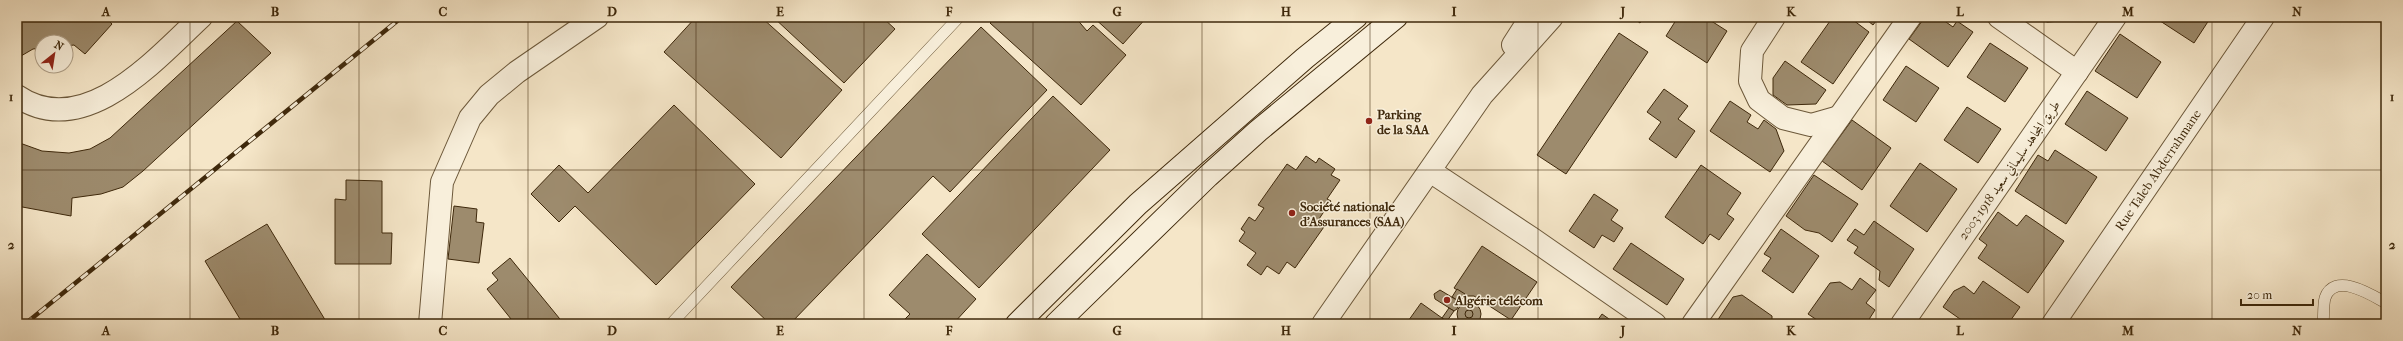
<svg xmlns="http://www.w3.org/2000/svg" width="2403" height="341" font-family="'IM FELL French Canon',Amiri,serif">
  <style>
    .building { fill: #9d8b6d; stroke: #3e280b }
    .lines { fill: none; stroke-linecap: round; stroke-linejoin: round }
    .lane-casing { stroke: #6c583a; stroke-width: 12 }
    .street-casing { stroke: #6c583a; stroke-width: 24 }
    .secondary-casing { stroke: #3e280b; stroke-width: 24 }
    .lane { stroke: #f8efdb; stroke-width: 11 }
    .street { stroke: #f8efdb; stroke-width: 22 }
    .secondary { stroke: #f8efdb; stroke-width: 22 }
    .rail-casing { stroke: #3e280b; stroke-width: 4.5 }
    .rail { stroke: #f8efdb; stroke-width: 3; stroke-dasharray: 9; stroke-linecap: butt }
    .grid { fill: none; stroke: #3e280b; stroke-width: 1; stroke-opacity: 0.55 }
    .poi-dot { fill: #8f2418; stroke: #f8efdb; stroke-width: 1.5 }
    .labels { text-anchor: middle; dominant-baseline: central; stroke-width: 3; stroke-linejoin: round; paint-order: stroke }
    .poi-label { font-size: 13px; font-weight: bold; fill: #3e280b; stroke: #f8efdb; text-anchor: start }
    .street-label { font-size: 13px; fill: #3e280b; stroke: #f8efdb }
    .neatline { fill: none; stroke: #3e280b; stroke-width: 1.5 }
    .grid-label { font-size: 13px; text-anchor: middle; font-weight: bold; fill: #3e280b }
  </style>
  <rect width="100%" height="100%" fill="#f5e6c8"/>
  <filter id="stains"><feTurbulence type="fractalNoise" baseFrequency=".005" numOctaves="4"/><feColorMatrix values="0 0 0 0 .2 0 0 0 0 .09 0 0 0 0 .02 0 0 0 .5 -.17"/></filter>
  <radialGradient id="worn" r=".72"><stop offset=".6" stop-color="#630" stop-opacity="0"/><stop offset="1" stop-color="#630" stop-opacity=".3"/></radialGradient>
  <g class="building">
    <path d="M 17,17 L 105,17 L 112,24 L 85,54 L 74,45 L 66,46 L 66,42 L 42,42 L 42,48 L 33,49 L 21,56 L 17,52 Z"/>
    <path d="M 696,17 L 761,17 L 842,90 L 781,158 L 664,52 Z"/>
    <path d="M 773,17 L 882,17 L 895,29 L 844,83 Z"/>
    <path d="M 895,17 L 905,17 L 901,22 Z"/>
    <path d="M 996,17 L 1075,17 L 1087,31 L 1093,25 L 1126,55 L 1081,105 L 990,23 Z"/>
    <path d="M 1093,17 L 1147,17 L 1123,44 Z"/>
    <path d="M 1632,17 L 1644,17 L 1640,23 Z"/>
    <path d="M 1678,17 L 1692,17 L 1698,21 L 1700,17 L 1705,17 L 1727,31 L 1707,63 L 1666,36 Z"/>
    <path d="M 1823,17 L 1849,17 L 1869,32 L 1833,84 L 1801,62 L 1830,21 Z"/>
    <path d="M 1863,17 L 1879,17 L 1873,25 Z"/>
    <path d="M 1925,17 L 1939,17 L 1953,27 L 1957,21 L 1973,32 L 1948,67 L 1909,39 Z"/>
    <path d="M 2039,17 L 2063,17 L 2061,21 L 2047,22 Z"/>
    <path d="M 2154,17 L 2211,17 L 2194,43 Z"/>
    <path d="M 237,21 L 271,53 L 143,171 L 123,187 L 101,194 L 72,198 L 71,216 L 17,206 L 17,142 L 42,151 L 69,153 L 90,149 L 110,138 Z"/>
    <path d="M 981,27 L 1047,90 L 950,192 L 933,176 L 790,324 L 770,324 L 731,287 Z"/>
    <path d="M 1619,33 L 1648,52 L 1566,174 L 1537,155 Z"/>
    <path d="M 2120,34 L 2161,62 L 2137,98 L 2095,71 Z"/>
    <path d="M 1990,43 L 2028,68 L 2005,102 L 1967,77 Z"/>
    <path d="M 1785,61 L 1826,90 L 1816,104 L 1787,105 L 1773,95 L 1773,78 Z"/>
    <path d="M 1906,66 L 1939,88 L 1916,122 L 1883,100 Z"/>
    <path d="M 1664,89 L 1688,106 L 1678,119 L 1695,131 L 1676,158 L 1649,139 L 1661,122 L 1647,112 Z"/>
    <path d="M 2087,91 L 2128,118 L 2106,151 L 2065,124 Z"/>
    <path d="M 1053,96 L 1110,150 L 979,288 L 922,234 Z"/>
    <path d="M 1730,101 L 1751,115 L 1747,122 L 1758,129 L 1764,120 L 1776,129 L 1784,151 L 1770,172 L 1710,131 Z"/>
    <path d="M 674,105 L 755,184 L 656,285 L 575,206 L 559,222 L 531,194 L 559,165 L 588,193 Z"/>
    <path d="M 1967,107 L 2001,129 L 1978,163 L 1944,140 Z"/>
    <path d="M 1852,120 L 1891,148 L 1862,190 L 1822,161 Z"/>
    <path d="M 2055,150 L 2097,177 L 2066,224 L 2015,191 L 2038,155 L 2048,161 Z"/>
    <path d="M 1306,156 L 1316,163 L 1319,158 L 1335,169 L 1331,175 L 1340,180 L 1327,199 L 1331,201 L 1319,219 L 1326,224 L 1295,268 L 1287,262 L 1279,274 L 1267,266 L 1261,275 L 1247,265 L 1256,253 L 1239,241 L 1245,232 L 1241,229 L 1249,217 L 1255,221 L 1264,208 L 1258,205 L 1287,164 L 1296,170 Z"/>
    <path d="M 1920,163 L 1957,189 L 1927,232 L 1890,206 Z"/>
    <path d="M 1701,165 L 1741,193 L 1727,214 L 1734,219 L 1719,240 L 1710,234 L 1703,244 L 1665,217 Z"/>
    <path d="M 1814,175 L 1858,204 L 1832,242 L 1819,233 L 1805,230 L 1786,216 Z"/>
    <path d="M 346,180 L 382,181 L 382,233 L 392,233 L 391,264 L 335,264 L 335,199 L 346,200 Z"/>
    <path d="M 1594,194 L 1618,210 L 1611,220 L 1623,228 L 1614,242 L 1602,235 L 1594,248 L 1569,231 Z"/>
    <path d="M 454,206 L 477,209 L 476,222 L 484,223 L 479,263 L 448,259 Z"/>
    <path d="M 1998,212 L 2017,226 L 2026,215 L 2064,241 L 2028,293 L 1978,258 L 1987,245 L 1979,239 Z"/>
    <path d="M 1874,221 L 1914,249 L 1889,287 L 1879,280 L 1880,271 L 1854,253 L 1858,247 L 1847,240 L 1855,229 L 1864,235 Z"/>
    <path d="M 267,224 L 327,323 L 325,324 L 243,324 L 205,261 Z"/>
    <path d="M 1781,229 L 1819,256 L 1793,293 L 1762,271 L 1771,258 L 1764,254 Z"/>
    <path d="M 1631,243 L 1684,279 L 1667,305 L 1613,269 Z"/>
    <path d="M 1482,246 L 1537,282 L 1511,320 L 1474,296 L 1467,296 L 1454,288 Z"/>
    <path d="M 927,254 L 976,299 L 953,324 L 900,324 L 910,314 L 889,295 Z"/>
    <path d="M 510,258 L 564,324 L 515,324 L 487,289 L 498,280 L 492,273 Z"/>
    <path d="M 1860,278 L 1876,290 L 1866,303 L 1875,310 L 1866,324 L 1823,324 L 1808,314 L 1830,283 L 1840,282 L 1852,290 Z"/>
    <path d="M 1983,281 L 2020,307 L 2008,324 L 1999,324 L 1996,322 L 1994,324 L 1967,324 L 1943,307 L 1954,291 L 1964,286 L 1974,294 Z"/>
    <path d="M 1457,289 L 1465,294 L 1460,302 L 1452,297 Z"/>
    <path d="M 1440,290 L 1460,302 L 1457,309 L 1454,311 L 1435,299 L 1434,294 Z"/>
    <path d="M 1742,295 L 1772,316 L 1772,324 L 1715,324 L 1733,297 Z"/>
    <circle cx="1469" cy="314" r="12"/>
    <path d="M 1421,303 L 1442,318 L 1451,324 L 1406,324 Z"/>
    <path d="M 1449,308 L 1454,311 L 1447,321 L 1442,318 Z"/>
    <circle cx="1469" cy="314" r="4"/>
    <path d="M 1602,314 L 1616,324 L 1595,324 Z"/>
  </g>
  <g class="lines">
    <defs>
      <g id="lane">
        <path d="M 671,324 L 959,17"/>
        <path d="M 2323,324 C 2324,316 2323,306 2325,298 C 2334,271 2372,295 2386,303"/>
      </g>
      <g id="street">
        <path d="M 1774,17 L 1752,51 L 1750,81 L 1759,100 L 1783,118 L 1811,125 L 1839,117"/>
        <path d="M 1999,17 L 2077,72"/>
        <path d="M 1513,45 L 1531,17"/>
        <path d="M 17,96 C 84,142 156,59 201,17"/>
        <path d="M 1430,171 L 1531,238 L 1655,324"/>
        <path d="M 430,324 L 442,182 L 470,118 L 489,95 L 517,72 L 597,17"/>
        <path d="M 1323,324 L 1482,95 L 1552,17"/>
        <path d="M 1693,324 L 1910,17"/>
        <path d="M 1902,324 L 2115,17"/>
        <path d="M 2053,324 L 2263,17"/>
      </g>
      <g id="secondary">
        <path d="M 1017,324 L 1138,204 L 1305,58 L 1356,17"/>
        <path d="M 1056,324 L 1208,176 L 1258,131 L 1396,17"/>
      </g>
    </defs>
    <use href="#lane" class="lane-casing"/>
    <use href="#street" class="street-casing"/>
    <use href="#secondary" class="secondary-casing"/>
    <use href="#lane" class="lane"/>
    <use href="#street" class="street"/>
    <use href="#secondary" class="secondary"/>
    <defs>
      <path id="rail" d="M 25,324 L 402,17"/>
    </defs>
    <use href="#rail" class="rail-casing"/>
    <use href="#rail" class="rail"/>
  </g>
  <path class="grid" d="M 190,17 L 190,324M 359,17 L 359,324M 528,17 L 528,324M 696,17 L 696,324M 864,17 L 864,324M 1033,17 L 1033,324M 1202,17 L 1202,324M 1370,17 L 1370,324M 1538,17 L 1538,324M 1707,17 L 1707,324M 1876,17 L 1876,324M 2044,17 L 2044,324M 2212,17 L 2212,324M 17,170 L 2386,170"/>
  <g class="poi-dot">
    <circle cx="1369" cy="121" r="4"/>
    <circle cx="1292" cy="213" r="4"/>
    <circle cx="1447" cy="300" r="4"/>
  </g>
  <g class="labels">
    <g class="poi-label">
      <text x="1377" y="114">Parking<tspan x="1377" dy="15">de la SAA</tspan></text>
      <text x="1300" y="206">Société nationale<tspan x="1300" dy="15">d'Assurances (SAA)</tspan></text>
      <text x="1455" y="300">Algérie télécom</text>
    </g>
    <g class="street-label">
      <text transform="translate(2009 170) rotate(-55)">طريق المجاهد سليماني سعيد 1918-2003</text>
      <text transform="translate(2158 170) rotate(-56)">Rue Taleb Abderrahmane</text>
    </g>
  </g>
  <rect width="2403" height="341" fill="none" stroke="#f5e6c8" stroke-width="44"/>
  <g transform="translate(54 54) rotate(30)"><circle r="19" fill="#f8efdb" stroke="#ae9f88"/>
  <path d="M0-3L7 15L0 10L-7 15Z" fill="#8f2418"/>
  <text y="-6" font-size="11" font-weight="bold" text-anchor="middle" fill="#3e280b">N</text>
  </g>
  <path d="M2241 299v6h72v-6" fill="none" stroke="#3e280b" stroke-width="2"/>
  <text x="2247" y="299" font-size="12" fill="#3e280b" stroke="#f8efdb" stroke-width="3" paint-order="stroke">20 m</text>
  <rect x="22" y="22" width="2359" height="297" class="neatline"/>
  <g class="grid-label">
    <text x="106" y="16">A</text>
    <text x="275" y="16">B</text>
    <text x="443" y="16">C</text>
    <text x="612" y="16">D</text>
    <text x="780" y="16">E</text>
    <text x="949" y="16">F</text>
    <text x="1117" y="16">G</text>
    <text x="1286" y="16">H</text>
    <text x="1454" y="16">I</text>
    <text x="1623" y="16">J</text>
    <text x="1791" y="16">K</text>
    <text x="1960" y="16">L</text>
    <text x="2128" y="16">M</text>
    <text x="2297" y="16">N</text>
    <text x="11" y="101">1</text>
    <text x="2392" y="101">1</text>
    <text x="11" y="249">2</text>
    <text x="2392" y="249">2</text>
    <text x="106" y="335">A</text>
    <text x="275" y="335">B</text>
    <text x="443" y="335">C</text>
    <text x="612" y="335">D</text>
    <text x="780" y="335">E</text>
    <text x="949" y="335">F</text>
    <text x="1117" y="335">G</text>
    <text x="1286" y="335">H</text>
    <text x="1454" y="335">I</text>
    <text x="1623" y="335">J</text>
    <text x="1791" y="335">K</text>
    <text x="1960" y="335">L</text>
    <text x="2128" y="335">M</text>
    <text x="2297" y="335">N</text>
  </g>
  <rect width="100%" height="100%" filter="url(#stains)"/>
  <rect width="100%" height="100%" fill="url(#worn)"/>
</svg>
